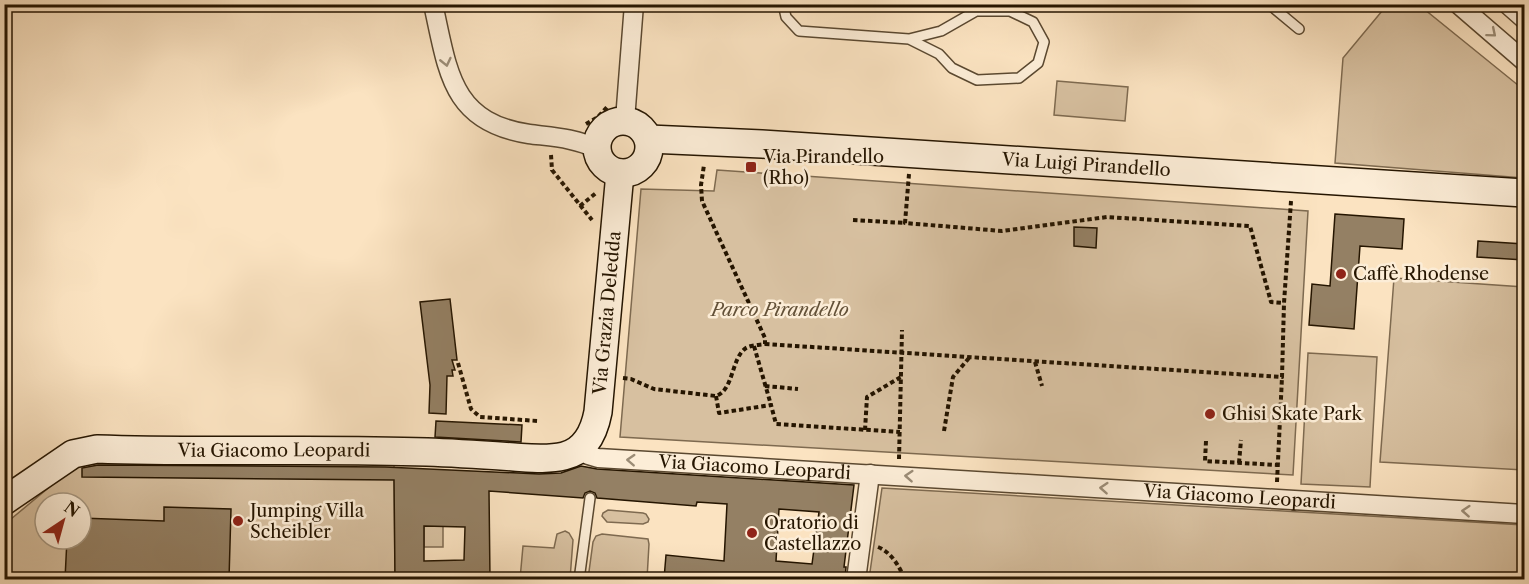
<svg xmlns="http://www.w3.org/2000/svg" width="1529" height="584" font-family="'Libre Caslon Text',serif">
  <style>
    .green { fill: #d7c0a0; stroke: #7e6a50; stroke-width: 1.5; fill-rule: evenodd }
    .building { fill: #948064; stroke: #251500; stroke-width: 1.5; fill-rule: evenodd }
    .lines { fill: none; stroke-linecap: round; stroke-linejoin: round }
    .lane-casing { stroke: #5a4830; stroke-width: 12 }
    .street-casing { stroke: #5a4830; stroke-width: 21 }
    .secondary-casing { stroke: #251500; stroke-width: 30 }
    .path { stroke: #251500; stroke-width: 4; stroke-dasharray: 4.5 3; stroke-linecap: butt }
    .lane { stroke: #fcedd7; stroke-width: 9 }
    .street { stroke: #fcedd7; stroke-width: 18 }
    .secondary { stroke: #fcedd7; stroke-width: 27 }
    .oneway { stroke: #9b8c76 }
    .poi-dot { fill: #8f2418; stroke: #fcedd7; stroke-width: 2 }
    .labels { text-anchor: middle; dominant-baseline: central; stroke-width: 5; stroke-linejoin: round; paint-order: stroke }
    .poi-label { font-size: 18px; fill: #251500; stroke: #fcedd7; text-anchor: start }
    .street-label { font-size: 18px; fill: #251500; stroke: #fcedd7 }
    .park-label { font-size: 18px; font-style: italic; fill: #635138; stroke: #fcedd7 }
  </style>
  <rect width="100%" height="100%" fill="#fbe3c1"/>
  <filter id="stains"><feTurbulence type="fractalNoise" baseFrequency=".00333" numOctaves="4"/><feColorMatrix values="0 0 0 0 .2 0 0 0 0 .09 0 0 0 0 .02 0 0 0 .5 -.17"/></filter>
  <radialGradient id="worn" r=".72"><stop offset=".6" stop-color="#630" stop-opacity="0"/><stop offset="1" stop-color="#630" stop-opacity=".3"/></radialGradient>
  <g class="green">
    <path d="M 1387,5 L 1419,5 L 1524,90 L 1524,178 L 1335,163 L 1343,58 Z"/>
    <path d="M 1057,81 L 1128,87 L 1125,121 L 1054,115 Z"/>
    <path d="M 717,170 L 1308,211 L 1293,475 L 620,437 L 641,189 L 714,191 Z"/>
    <path d="M 1394,278 L 1524,287 L 1524,470 L 1380,462 Z"/>
    <path d="M 1308,353 L 1377,357 L 1370,487 L 1301,484 Z"/>
    <path d="M 82,460 L 394,462 L 395,579 L 5,580 L 5,524 ZM 45,503 L 81,503 L 81,539 L 45,539 Z"/>
    <path d="M 882,488 L 1524,525 L 1524,579 L 869,579 Z"/>
    <rect x="424" y="491" width="19" height="56"/>
    <path d="M 608,510 L 643,513 L 646,514 L 649,519 L 648,522 L 643,524 L 607,522 L 602,516 L 603,513 Z"/>
    <path d="M 565,531 L 569,533 L 573,540 L 570,579 L 520,579 L 523,546 L 554,548 L 557,534 Z"/>
    <path d="M 602,534 L 648,539 L 649,544 L 647,579 L 588,579 L 593,542 L 596,536 Z"/>
  </g>
  <g class="building">
    <path d="M 1335,214 L 1404,219 L 1402,249 L 1360,246 L 1354,329 L 1309,325 L 1312,284 L 1330,286 Z"/>
    <path d="M 1074,227 L 1097,228 L 1096,248 L 1074,246 Z"/>
    <path d="M 1478,241 L 1524,244 L 1524,260 L 1477,257 Z"/>
    <path d="M 450,299 L 457,360 L 452,360 L 455,370 L 452,370 L 453,376 L 447,376 L 446,414 L 429,413 L 430,385 L 420,302 Z"/>
    <path d="M 436,421 L 522,425 L 521,442 L 435,437 Z"/>
    <path d="M 98,465 L 385,467 L 539,474 L 561,473 L 581,466 L 597,469 L 854,485 L 844,567 L 846,567 L 845,579 L 664,579 L 666,555 L 724,561 L 727,504 L 697,502 L 696,506 L 597,498 L 595,493 L 590,491 L 585,493 L 583,498 L 489,491 L 490,579 L 395,579 L 394,480 L 82,477 L 82,468 ZM 779,509 L 819,512 L 812,564 L 776,561 ZM 424,526 L 465,527 L 464,560 L 424,561 Z"/>
    <path d="M 164,507 L 231,509 L 229,579 L 65,579 L 67,539 L 81,539 L 81,518 L 164,521 Z"/>
  </g>
  <g class="lines">
    <defs>
      <g id="lane">
        <path d="M 783,4 L 786,17 L 799,31 L 909,39 L 941,31 L 976,11 L 1010,11 L 1033,22 L 1044,42 L 1038,63 L 1019,78 L 977,80 L 952,68 L 939,54 L 909,39"/>
        <path d="M 1269,4 L 1299,29"/>
        <path d="M 579,580 L 590,498"/>
      </g>
      <g id="street">
        <path d="M 433,4 C 448,70 450,122 529,134 C 552,137 576,138 597,149"/>
        <path d="M 1458,4 L 1524,61"/>
        <path d="M 1507,4 L 1524,19"/>
        <path d="M 625,120 L 634,4"/>
        <path id="s1" d="M 580,448 L 588,455 L 598,458 L 1524,514"/>
        <path d="M 856,580 L 870,474"/>
      </g>
      <g id="secondary">
        <circle cx="623" cy="147" r="26"/>
        <path id="s2" d="M 649,139 L 762,144 L 1524,193"/>
        <path id="s3" d="M 4,501 L 73,454 L 97,449 C 207,453 317,448 427,452 C 456,453 485,455 514,457 C 530,458 548,460 564,456 C 585,451 594,433 598,412 L 620,173"/>
      </g>
    </defs>
    <use href="#lane" class="lane-casing"/>
    <use href="#street" class="street-casing"/>
    <use href="#secondary" class="secondary-casing"/>
    <g class="path">
      <path d="M 586,124 L 598,117 L 608,106"/>
      <path d="M 551,155 L 552,170 L 592,220"/>
      <path d="M 909,174 L 905,223 L 1002,231 L 1107,217 L 1250,226 L 1271,302 L 1284,303"/>
      <path d="M 580,206 L 596,193"/>
      <path d="M 853,220 L 905,223"/>
      <path d="M 765,344 L 1282,377 L 1284,303 L 1291,201"/>
      <path d="M 754,346 L 771,405"/>
      <path d="M 1035,362 L 1042,386"/>
      <path d="M 458,363 L 471,409 L 480,417 L 538,421"/>
      <path d="M 623,378 L 631,379 L 654,389 L 716,396 C 734,390 731,358 746,348 C 751,345 759,345 765,344 L 765,338 L 702,201 L 701,185 L 704,165"/>
      <path d="M 765,386 L 798,389"/>
      <path d="M 716,396 L 719,413 L 771,405 L 776,424 L 900,432"/>
      <path d="M 865,430 L 867,397 L 901,377"/>
      <path d="M 944,431 L 953,377 L 969,358"/>
      <path d="M 1206,441 L 1205,461 L 1278,465"/>
      <path d="M 899,459 L 902,330"/>
      <path d="M 1239,463 L 1241,440"/>
      <path d="M 1277,482 L 1282,377"/>
      <path d="M 878,547 C 891,552 900,567 905,580"/>
    </g>
    <use href="#lane" class="lane"/>
    <use href="#street" class="street"/>
    <use href="#secondary" class="secondary"/>
  </g>
  <defs><path id="oneway-chevron" d="M-2-3.5L2.5 0L-2 3.5" fill="none" stroke-width="1.6" stroke-linecap="round" stroke-linejoin="round" transform="scale(1.5)"/></defs>
  <g class="oneway">
    <use href="#oneway-chevron" transform="translate(1492 33) rotate(40)"/>
    <use href="#oneway-chevron" transform="translate(446 62) rotate(77)"/>
    <use href="#oneway-chevron" transform="translate(631 460) rotate(-177)"/>
    <use href="#oneway-chevron" transform="translate(909 476) rotate(-176)"/>
    <use href="#oneway-chevron" transform="translate(1104 488) rotate(-176)"/>
    <use href="#oneway-chevron" transform="translate(1466 511) rotate(-176)"/>
  </g>
  <g class="poi-dot">
    <rect x="745" y="161" width="12" height="12" rx="3"/>
    <circle cx="1341" cy="274" r="6"/>
    <circle cx="1210" cy="414" r="6"/>
    <circle cx="238" cy="521" r="6"/>
    <circle cx="752" cy="533" r="6"/>
  </g>
  <g class="labels">
    <g class="poi-label">
      <text x="763" y="157">Via Pirandello<tspan x="763" dy="21">(Rho)</tspan></text>
      <text x="1353" y="274">Caffè Rhodense</text>
      <text x="1222" y="414">Ghisi Skate Park</text>
      <text x="250" y="511">Jumping Villa<tspan x="250" dy="21">Scheibler</tspan></text>
      <text x="764" y="523">Oratorio di<tspan x="764" dy="21">Castellazzo</tspan></text>
    </g>
    <g class="street-label">
      <text stroke="none"><textPath href="#s2" startOffset="438">Via Luigi Pirandello</textPath></text>
      <text stroke="none"><textPath href="#s3" startOffset="734">Via Grazia Deledda</textPath></text>
      <text stroke="none"><textPath href="#s3" startOffset="285">Via Giacomo Leopardi</textPath></text>
      <text stroke="none"><textPath href="#s1" startOffset="178">Via Giacomo Leopardi</textPath></text>
      <text stroke="none"><textPath href="#s1" startOffset="664">Via Giacomo Leopardi</textPath></text>
    </g>
    <g class="park-label">
      <text x="780" y="310">Parco Pirandello</text>
    </g>
  </g>
  <rect width="1529" height="584" fill="none" stroke="#fbe3c1" stroke-width="24"/>
  <rect x="6" y="6" width="1517" height="572" fill="none" stroke="#251500" stroke-width="3"/>
  <rect x="12" y="12" width="1505" height="560" fill="none" stroke="#251500" stroke-width="1.5"/>
  <g transform="translate(63 521) rotate(36)"><circle r="28" fill="#fcedd7" stroke="#a69781" stroke-width="1.5"/>
  <path d="M0-4.5L10 22L0 15L-10 22Z" fill="#8f2418"/>
  <text y="-9" font-size="16" font-weight="bold" text-anchor="middle" fill="#251500">N</text>
  </g>
  <rect width="100%" height="100%" filter="url(#stains)"/>
  <rect width="100%" height="100%" fill="url(#worn)"/>
</svg>
